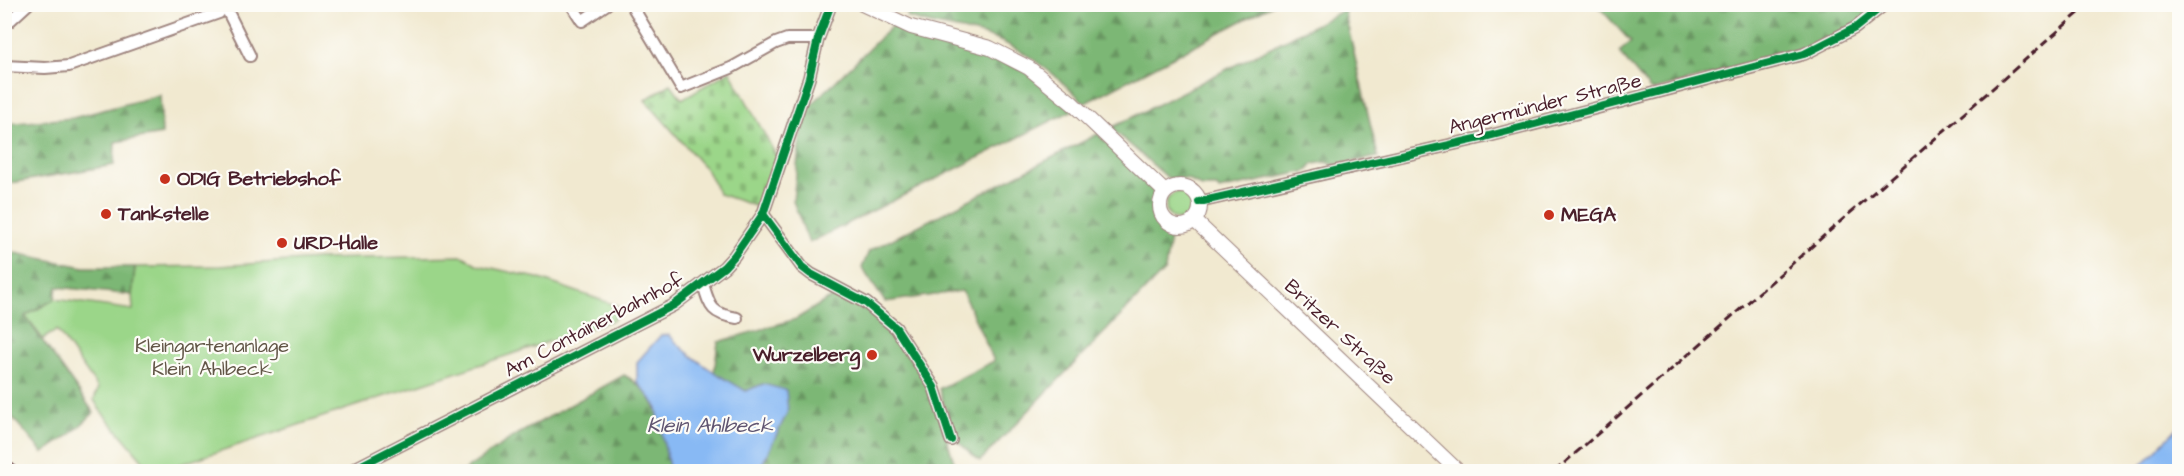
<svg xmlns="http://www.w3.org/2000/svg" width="2184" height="476" font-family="'Architects Daughter',sans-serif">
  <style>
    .green { fill: #9bd689; stroke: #727a5a; stroke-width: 1.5 }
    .forest { fill: url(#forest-firs); stroke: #636b50; stroke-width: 1.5 }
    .cemetery { fill: url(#cemetery-stones); stroke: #727a5a; stroke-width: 1.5 }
    .water { fill: #88b9f4; stroke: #696c90; stroke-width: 1.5 }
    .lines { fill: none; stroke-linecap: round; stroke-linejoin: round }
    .minor-casing { stroke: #9e847e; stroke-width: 14 }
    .secondary-casing { stroke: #9e847e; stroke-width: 16 }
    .minor { stroke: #fff; stroke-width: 10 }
    .secondary { stroke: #fff; stroke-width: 14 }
    .rail { stroke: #4a1f2b; stroke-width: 3; stroke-dasharray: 9 4.5; stroke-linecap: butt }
    .cycleway-casing { stroke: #fdfcf7; stroke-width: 11 }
    .cycleway { stroke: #00873e; stroke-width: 8 }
    .poi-dot { fill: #c8321e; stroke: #fdfcf7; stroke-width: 2 }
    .labels { text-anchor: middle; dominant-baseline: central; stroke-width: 4.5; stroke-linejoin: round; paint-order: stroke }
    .street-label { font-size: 20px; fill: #4a1f2b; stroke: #fdfcf7 }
    .poi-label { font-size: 20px; font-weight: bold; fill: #4a1f2b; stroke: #fdfcf7; text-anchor: start }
    .park-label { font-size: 20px; fill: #625647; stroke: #fdfcf7 }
    .water-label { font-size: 21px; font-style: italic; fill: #605571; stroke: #fdfcf7 }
  </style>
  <defs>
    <pattern id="forest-firs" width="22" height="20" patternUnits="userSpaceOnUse" patternTransform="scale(1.5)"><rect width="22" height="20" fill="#7cb775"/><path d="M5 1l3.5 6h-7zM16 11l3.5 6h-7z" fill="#689460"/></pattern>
    <pattern id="cemetery-stones" width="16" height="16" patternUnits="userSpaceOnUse" patternTransform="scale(1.5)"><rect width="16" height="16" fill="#9bd689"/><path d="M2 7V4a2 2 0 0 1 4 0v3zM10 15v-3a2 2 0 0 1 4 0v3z" fill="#87b776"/></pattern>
  </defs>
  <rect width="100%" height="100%" fill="#fdfcf7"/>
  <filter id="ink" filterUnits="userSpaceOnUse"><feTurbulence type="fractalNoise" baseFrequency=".0167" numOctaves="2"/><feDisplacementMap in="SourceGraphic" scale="12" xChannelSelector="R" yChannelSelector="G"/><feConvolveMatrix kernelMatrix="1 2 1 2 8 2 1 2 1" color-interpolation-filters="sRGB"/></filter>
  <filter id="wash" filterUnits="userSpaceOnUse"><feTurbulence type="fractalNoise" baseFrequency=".008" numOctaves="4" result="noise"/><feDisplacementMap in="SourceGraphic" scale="24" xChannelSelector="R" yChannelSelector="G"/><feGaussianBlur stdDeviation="1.35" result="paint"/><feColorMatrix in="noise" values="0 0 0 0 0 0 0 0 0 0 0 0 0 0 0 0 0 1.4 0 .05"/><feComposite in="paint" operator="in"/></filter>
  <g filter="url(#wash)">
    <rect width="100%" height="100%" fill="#f1e9d0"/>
    <g class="green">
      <path d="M 889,5 L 923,5 L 908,14 Z"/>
      <circle cx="1180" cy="206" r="14"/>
      <path d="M 463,256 L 478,265 L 537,278 L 618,306 L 614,320 L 157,472 L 152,471 L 100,410 L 94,400 L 98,388 L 57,330 L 43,339 L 25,316 L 55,299 L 133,310 L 132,295 L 135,267 L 220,266 L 318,259 Z"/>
    </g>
    <g class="forest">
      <path d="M 923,4 L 1272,4 L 1272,5 L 1085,103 C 1058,78 1028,50 992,38 C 964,28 934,27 907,17 L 908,14 Z"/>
      <path d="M 1597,5 L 1885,5 L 1829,43 L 1651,91 L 1619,52 L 1631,42 Z"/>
      <path d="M 1344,10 L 1378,157 L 1334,165 L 1326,162 L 1313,164 L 1307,171 L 1219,190 L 1217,187 L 1202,187 L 1187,179 L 1168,178 L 1111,128 Z"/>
      <path d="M 893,25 L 970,45 L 1033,75 L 1073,110 L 809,243 L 793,201 L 803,113 Z"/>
      <path d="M 160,95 L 162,134 L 115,142 L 114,165 L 5,184 L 5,124 L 73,118 Z"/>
      <path d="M 1098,134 L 1154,191 L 1159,216 L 1171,231 L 1165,270 L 980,461 L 956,440 L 939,389 L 994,361 L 962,291 L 885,302 L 862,268 L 869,251 Z"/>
      <path d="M 5,251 L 84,267 L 135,267 L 132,295 L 57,287 L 55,299 L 25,316 L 94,413 L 71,434 L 43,453 L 5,409 Z"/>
      <path d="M 840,292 L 865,307 L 892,331 L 931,390 L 957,471 L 759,471 L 788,411 L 763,384 L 746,391 L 714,373 L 718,342 L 796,319 Z"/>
      <path d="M 624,375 C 661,395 663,430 669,468 L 671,471 L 462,472 L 513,437 Z"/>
    </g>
    <path class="cemetery" d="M 730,71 L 778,159 L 761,208 L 719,194 L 706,169 L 645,100 L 671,84 L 682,99 Z"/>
    <g class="water">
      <path d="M 661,335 L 669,335 C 691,359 718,375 746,391 L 763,384 L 786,390 L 788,411 L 759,471 L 671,472 L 669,468 L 656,405 L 637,382 L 637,362 Z"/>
      <path d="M 2179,426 L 2179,471 L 2136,471 Z"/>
    </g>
  </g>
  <g filter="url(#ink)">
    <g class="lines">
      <defs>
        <g id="minor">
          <path d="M 571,4 L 582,21 L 607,4"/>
          <path d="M 631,4 L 681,88 L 731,68 L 776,43 L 787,39 L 818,39"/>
          <path d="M 225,6 L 250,56"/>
          <path d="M 4,26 L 28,4"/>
          <path d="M 4,66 L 45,68 L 69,66 L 219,13 L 225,4"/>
          <path d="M 1199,202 L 1485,137 L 1804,54 L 1855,28 L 1885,4"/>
          <path d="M 763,214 L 802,267 L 811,274 L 866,303 L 896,328 L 934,387 L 951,440"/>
          <path d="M 703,284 C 710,307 711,314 737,318"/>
          <path d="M 348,472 L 674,305 L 724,267 L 734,256 L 763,214 L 809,78 L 818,39 L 831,4"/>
        </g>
        <g id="secondary">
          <path d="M 862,4 L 911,27 L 990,48 L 1029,68 L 1072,103 L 1165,192"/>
          <circle cx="1180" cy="206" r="20"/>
          <path d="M 1194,220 L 1459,472"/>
        </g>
      </defs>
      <use href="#minor" class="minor-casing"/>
      <use href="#secondary" class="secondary-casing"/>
      <use href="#minor" class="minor"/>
      <use href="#secondary" class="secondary"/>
      <g class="rail">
        <path d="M 4,453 L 18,472"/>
        <path d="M 1554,472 L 2089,4"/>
      </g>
      <defs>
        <g id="cycleway">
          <path d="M 1199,202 L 1485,137 L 1804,54 L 1855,28 L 1885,4"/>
          <path d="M 763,214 L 802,267 L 811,274 L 866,303 L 896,328 L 934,387 L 951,440"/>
          <path d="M 348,472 L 674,305 L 724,267 L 734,256 L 763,214 L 809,78 L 818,39 L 831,4"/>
        </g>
      </defs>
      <use href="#cycleway" class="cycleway-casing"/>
      <use href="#cycleway" class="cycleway"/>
    </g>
  </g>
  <g class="poi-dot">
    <circle cx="165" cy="179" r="6"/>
    <circle cx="106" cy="214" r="6"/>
    <circle cx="1549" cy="215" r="6"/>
    <circle cx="282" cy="243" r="6"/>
    <circle cx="872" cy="355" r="6"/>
  </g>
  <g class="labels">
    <g class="street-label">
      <text transform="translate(1545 104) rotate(-14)">Angermünder Straße</text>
      <text transform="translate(594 325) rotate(-28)">Am Containerbahnhof</text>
      <text transform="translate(1340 332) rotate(43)">Britzer Straße</text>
    </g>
    <g class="poi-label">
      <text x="177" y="179">ODIG Betriebshof</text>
      <text x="118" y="214">Tankstelle</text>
      <text x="1561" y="215">MEGA</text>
      <text x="294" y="243">URD-Halle</text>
      <text x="860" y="355" text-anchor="end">Wurzelberg</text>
    </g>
    <g class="park-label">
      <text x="212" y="346">Kleingartenanlage<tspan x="212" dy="23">Klein Ahlbeck</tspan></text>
    </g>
    <g class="water-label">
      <text x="710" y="425">Klein Ahlbeck</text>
    </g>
  </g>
  <rect width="2184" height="476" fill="none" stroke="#fdfcf7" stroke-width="24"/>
</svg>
